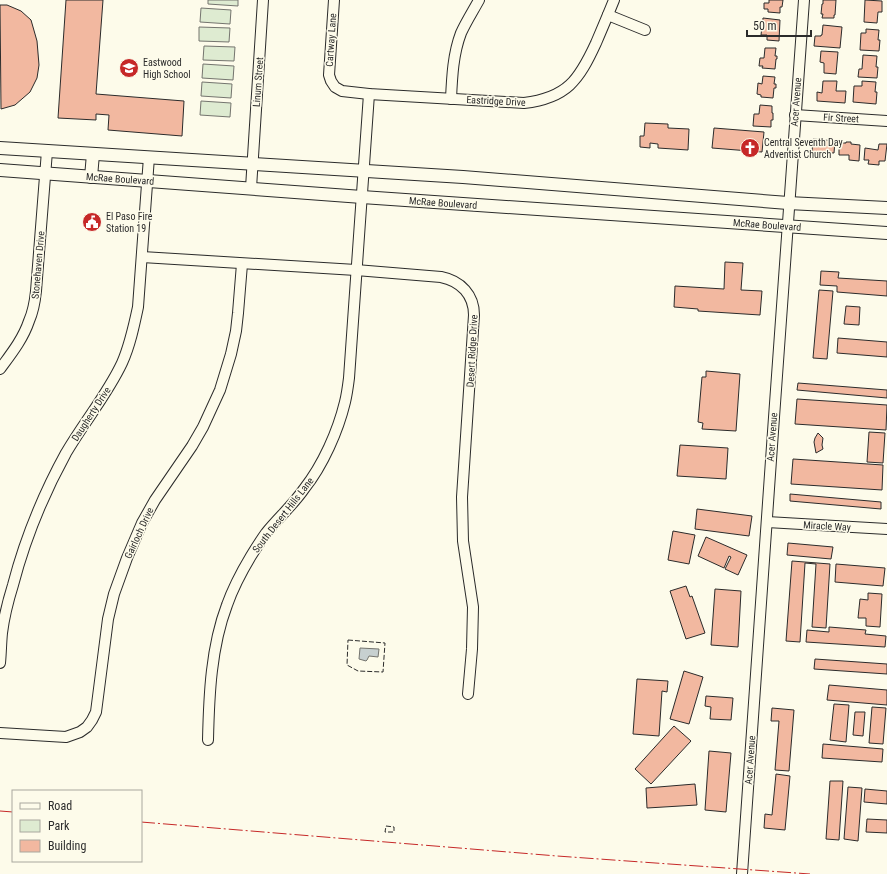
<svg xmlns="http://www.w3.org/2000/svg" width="887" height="874" font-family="'Roboto Condensed',sans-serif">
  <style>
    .green { fill: #deebd1; stroke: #74746e }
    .water { fill: #c7d0d0; stroke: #74746e }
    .building { fill: #f2b8a0; stroke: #2b2b2b }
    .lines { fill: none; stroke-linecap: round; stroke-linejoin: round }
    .minor-casing { stroke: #2b2b2b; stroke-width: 12 }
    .major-casing { stroke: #2b2b2b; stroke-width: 14 }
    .minor { stroke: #fdfbea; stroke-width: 10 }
    .major { stroke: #fdfbea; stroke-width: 12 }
    .fence { stroke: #2b2b2b; stroke-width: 1; stroke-dasharray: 5 2; stroke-linecap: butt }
    .power { stroke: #c62828; stroke-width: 1; stroke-dasharray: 14 3 2 3; stroke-linecap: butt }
    .labels { text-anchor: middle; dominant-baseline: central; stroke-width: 3; stroke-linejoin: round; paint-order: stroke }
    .street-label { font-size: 10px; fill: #2b2b2b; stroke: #fdfbea }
    .poi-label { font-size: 10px; fill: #2b2b2b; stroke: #fdfbea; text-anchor: start }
  </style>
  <rect width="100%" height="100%" fill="#fdfbea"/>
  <g class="green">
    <path d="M 208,0 L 238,0 L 238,6 L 208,4 Z"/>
    <path d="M 201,8 L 231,10 L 230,24 L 200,22 Z"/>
    <path d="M 199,27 L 230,28 L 229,42 L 199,41 Z"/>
    <path d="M 204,46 L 235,47 L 234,61 L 203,60 Z"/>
    <path d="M 203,64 L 234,66 L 233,80 L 202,78 Z"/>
    <path d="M 202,82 L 232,84 L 231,98 L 201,96 Z"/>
    <path d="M 201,101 L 231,103 L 230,117 L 200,115 Z"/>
  </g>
  <path class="water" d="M 360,648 L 379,649 L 378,657 L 369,656 L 367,660 L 366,661 L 359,659 Z"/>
  <g class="building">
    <path d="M 66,0 L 103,0 L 96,94 L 184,101 L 182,136 L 108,130 L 109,115 L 96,114 L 96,120 L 58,118 Z"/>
    <path d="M 769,0 L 783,0 L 782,7 L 780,7 L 780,13 L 768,12 L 768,9 L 764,9 L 764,3 L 769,3 Z"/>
    <path d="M 823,0 L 836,0 L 835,15 L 834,15 L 834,18 L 822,18 L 823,14 L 821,14 L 822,4 L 823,4 Z"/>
    <path d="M 865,0 L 882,1 L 882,12 L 878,12 L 877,23 L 864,22 Z"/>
    <path d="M 0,5 L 7,5 L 21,11 L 31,20 L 37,41 L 39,65 L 37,78 L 30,92 L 15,105 L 1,109 Z"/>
    <path d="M 763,18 L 780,20 L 779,41 L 767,40 L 767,35 L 761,35 Z"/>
    <path d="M 823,25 L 842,27 L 840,48 L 814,46 L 815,36 L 821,36 L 821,35 L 822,35 Z"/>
    <path d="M 866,29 L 879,30 L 878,40 L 880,40 L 879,51 L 860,50 L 861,33 L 866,33 Z"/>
    <path d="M 765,48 L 776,48 L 775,56 L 777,56 L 777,59 L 776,59 L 775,69 L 762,68 L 763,66 L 759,66 L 760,58 L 764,58 Z"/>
    <path d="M 821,51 L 838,52 L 836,74 L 824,73 L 824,63 L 820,62 Z"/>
    <path d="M 863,55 L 877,56 L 876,67 L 878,67 L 877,78 L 858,77 L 859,69 L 862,69 Z"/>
    <path d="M 763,76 L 775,77 L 774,84 L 776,84 L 776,88 L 774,88 L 773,98 L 761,97 L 761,95 L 757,94 L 758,83 L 762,84 Z"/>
    <path d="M 823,81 L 837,81 L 836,91 L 846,91 L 845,103 L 817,101 L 817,92 L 822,93 Z"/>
    <path d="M 862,81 L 876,82 L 875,92 L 877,92 L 876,104 L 853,102 L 854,86 L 862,86 Z"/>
    <path d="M 760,105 L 772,106 L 772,113 L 773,113 L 773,120 L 771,120 L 771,127 L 753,126 L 754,114 L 759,114 Z"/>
    <path d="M 645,123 L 668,124 L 668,128 L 689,129 L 688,150 L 658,148 L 658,144 L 650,143 L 650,148 L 640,147 L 640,136 L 644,136 Z"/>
    <path d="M 714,128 L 764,132 L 762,152 L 712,148 Z"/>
    <path d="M 813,139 L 835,141 L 834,153 L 812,152 Z"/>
    <path d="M 846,142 L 851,142 L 851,144 L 860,145 L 859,161 L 849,160 L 849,155 L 839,155 L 839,143 L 846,143 Z"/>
    <path d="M 879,144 L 887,144 L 885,161 L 879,161 L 879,165 L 868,164 L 869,160 L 864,160 L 865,148 L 878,150 Z"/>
    <path d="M 725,262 L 743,263 L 741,290 L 762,291 L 760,315 L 698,311 L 698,309 L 674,307 L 675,286 L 724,289 Z"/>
    <path d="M 821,271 L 839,272 L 838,278 L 887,281 L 887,296 L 837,292 L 837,286 L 820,285 Z"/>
    <path d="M 819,290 L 833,291 L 827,359 L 813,358 Z"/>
    <path d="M 846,306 L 860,307 L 859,325 L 844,324 Z"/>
    <path d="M 838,338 L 887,342 L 887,357 L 837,353 Z"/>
    <path d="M 706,371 L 740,374 L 736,431 L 702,429 L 703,423 L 698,422 L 702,377 L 706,377 Z"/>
    <path d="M 798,383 L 887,390 L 887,398 L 797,390 Z"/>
    <path d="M 797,399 L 887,405 L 886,430 L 795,424 Z"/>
    <path d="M 869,432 L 885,433 L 883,463 L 867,462 Z"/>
    <path d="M 818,433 L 823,438 L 822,445 L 823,449 L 816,453 L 814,442 L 815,438 Z"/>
    <path d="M 680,445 L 728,448 L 726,479 L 677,476 Z"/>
    <path d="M 793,459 L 883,465 L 882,490 L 791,484 Z"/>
    <path d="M 790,494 L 881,502 L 881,509 L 790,501 Z"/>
    <path d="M 697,509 L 752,516 L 749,536 L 695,529 Z"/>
    <path d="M 673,531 L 695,535 L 689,564 L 668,560 Z"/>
    <path d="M 706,537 L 747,555 L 738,575 L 725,569 L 731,557 L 729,556 L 724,568 L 698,556 Z"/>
    <path d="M 788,543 L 833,547 L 831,559 L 787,555 Z"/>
    <path d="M 792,561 L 830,564 L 826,628 L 812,627 L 816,564 L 805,563 L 800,642 L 786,641 Z"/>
    <path d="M 836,564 L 885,568 L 883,586 L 835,582 Z"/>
    <path d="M 686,586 L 690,597 L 692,596 L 705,633 L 686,639 L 670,591 Z"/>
    <path d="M 715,589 L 741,591 L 738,647 L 711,645 Z"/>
    <path d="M 868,593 L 882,594 L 880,627 L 866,626 L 866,618 L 858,618 L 860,599 L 868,600 Z"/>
    <path d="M 829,627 L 866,630 L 865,634 L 886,636 L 885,647 L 806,642 L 807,630 L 829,632 Z"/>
    <path d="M 815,659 L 887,664 L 887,674 L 814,669 Z"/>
    <path d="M 684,671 L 703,677 L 689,724 L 670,719 Z"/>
    <path d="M 637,679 L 668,681 L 667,692 L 662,691 L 659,736 L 633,734 Z"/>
    <path d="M 829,685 L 887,690 L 887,705 L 827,700 Z"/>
    <path d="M 706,696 L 733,698 L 731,720 L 710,719 L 711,707 L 705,706 Z"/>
    <path d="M 834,704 L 849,705 L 846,742 L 830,740 Z"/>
    <path d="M 872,707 L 886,708 L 883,744 L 869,743 Z"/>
    <path d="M 772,708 L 794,710 L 789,771 L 775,770 L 779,721 L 771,721 Z"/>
    <path d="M 855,712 L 865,712 L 863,736 L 853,735 Z"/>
    <path d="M 674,726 L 691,741 L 651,784 L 635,769 Z"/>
    <path d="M 823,744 L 883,749 L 882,762 L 822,758 Z"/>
    <path d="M 709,751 L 731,753 L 726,812 L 705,810 Z"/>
    <path d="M 776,774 L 790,776 L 785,830 L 764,828 L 765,814 L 772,815 Z"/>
    <path d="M 830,781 L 843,781 L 839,840 L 826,839 Z"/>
    <path d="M 695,784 L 697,805 L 647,808 L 646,788 Z"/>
    <path d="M 848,787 L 862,788 L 858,841 L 844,839 Z"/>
    <path d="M 865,789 L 887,791 L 887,804 L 864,802 Z"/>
    <path d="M 867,819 L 887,820 L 887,833 L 866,832 Z"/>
  </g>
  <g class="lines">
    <defs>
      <g id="minor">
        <path d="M 334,0 L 329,75 L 331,81 L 335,87 L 342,91 L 369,94 L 524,103 C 567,98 579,80 596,43 C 602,29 608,15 614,0"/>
        <path d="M 608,15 L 645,30"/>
        <path d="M 451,99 C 452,77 453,54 461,33 C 466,22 473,11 479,0"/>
        <path d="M 795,115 L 887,121"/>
        <path d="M 251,188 L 263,0"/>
        <path d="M 142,257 L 356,270 L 441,277 C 461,281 474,295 474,315 L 462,497 L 463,541 L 473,607 L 472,649 L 468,694"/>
        <path d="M 0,369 C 11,354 23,339 29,321 C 33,312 35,301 36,291 L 47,151"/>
        <path d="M 767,522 L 887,529"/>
        <path d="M 0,663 C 1,653 1,643 2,633 C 4,617 8,601 13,585 C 25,539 43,495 66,453 C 84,422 107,395 122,363 C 130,345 134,326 138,307 L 149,157"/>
        <path d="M 0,733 L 66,737 L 80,732 L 87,727 L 92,720 L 96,712 L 108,619 L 114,594 L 127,558 L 142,523 L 155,500 L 192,446 L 203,427 L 220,390 L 231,354 L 236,331 L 238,313 L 242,264"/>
        <path d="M 208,740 C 209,695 211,647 227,605 C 233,588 242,571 251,556 C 256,548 261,540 266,533 C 278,518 293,505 304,489 C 323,465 338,431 345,402 C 347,394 348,386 349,378 L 369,94"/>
        <path d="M 742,874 C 763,583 782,291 804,0"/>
      </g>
      <g id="major">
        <path d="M 0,148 L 463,177 L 788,203 L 887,208"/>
        <path d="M 0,170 L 362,197 L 887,233"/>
        <path d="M 91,177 L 93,154"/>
      </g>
    </defs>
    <use href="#minor" class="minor-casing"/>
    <use href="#major" class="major-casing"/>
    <use href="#minor" class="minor"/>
    <use href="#major" class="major"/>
    <g class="fence">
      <path d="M 348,640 L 385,643 L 383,672 L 358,671 L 347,665 Z"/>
      <path d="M 386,826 L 394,827 L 394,832 L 385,832 Z"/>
    </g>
    <g class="power">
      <path d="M 0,811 L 13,812"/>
      <path d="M 141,822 L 557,856 L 810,874"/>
    </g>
  </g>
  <defs>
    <symbol id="school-disc" viewBox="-11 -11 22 22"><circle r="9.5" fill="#c62828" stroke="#fdfbea"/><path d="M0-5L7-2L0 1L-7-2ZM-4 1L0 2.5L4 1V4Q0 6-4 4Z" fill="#fff"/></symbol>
    <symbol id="church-disc" viewBox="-11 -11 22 22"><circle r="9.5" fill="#c62828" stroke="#fdfbea"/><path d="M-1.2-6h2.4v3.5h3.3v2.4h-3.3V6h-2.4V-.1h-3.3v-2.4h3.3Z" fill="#fff"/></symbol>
    <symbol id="civic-disc" viewBox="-11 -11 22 22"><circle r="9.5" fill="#c62828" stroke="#fdfbea"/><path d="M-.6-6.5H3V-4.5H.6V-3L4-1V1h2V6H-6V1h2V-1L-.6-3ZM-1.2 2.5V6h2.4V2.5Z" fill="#fff"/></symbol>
  </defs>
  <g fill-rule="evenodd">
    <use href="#school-disc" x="118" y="57" width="22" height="22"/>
    <use href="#church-disc" x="739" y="137" width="22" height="22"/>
    <use href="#civic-disc" x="81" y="211" width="22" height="22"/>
  </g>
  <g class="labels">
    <g class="street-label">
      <text transform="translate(331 40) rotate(-86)">Cartway Lane</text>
      <text transform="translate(258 82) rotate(-86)">Linum Street</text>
      <text transform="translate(496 101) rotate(3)">Eastridge Drive</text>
      <text transform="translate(796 102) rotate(-86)">Acer Avenue</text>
      <text transform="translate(841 118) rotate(3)">Fir Street</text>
      <text transform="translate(120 179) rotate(4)">McRae Boulevard</text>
      <text transform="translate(443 203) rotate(4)">McRae Boulevard</text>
      <text transform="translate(767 225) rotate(4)">McRae Boulevard</text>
      <text transform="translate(38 265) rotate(-85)">Stonehaven Drive</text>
      <text transform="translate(472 351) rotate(-87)">Desert Ridge Drive</text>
      <text transform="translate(91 414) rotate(-57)">Daugherty Drive</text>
      <text transform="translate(772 437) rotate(-86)">Acer Avenue</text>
      <text transform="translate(283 515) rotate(-52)">South Desert Hills Lane</text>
      <text transform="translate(827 526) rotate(3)">Miracle Way</text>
      <text transform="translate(139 533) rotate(-65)">Gairloch Drive</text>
      <text transform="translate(750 760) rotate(-86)">Acer Avenue</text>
    </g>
    <g class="poi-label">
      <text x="143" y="62">Eastwood<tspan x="143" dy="12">High School</tspan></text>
      <text x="764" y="142">Central Seventh Day<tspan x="764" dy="12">Adventist Church</tspan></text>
      <text x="106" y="216">El Paso Fire<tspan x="106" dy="12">Station 19</tspan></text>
    </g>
  </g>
  <rect x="12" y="790" width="130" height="72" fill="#fdfbea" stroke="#a9a89e"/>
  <rect x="20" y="803" width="20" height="6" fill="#fdfbea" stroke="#a9a89e"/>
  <text x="48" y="810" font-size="12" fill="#2b2b2b">Road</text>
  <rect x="20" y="820" width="20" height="12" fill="#deebd1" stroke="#a9a89e"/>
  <text x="48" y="830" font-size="12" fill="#2b2b2b">Park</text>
  <rect x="20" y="840" width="20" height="12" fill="#f2b8a0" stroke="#a9a89e"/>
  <text x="48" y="850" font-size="12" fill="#2b2b2b">Building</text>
  <path d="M747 30v6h64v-6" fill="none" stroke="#2b2b2b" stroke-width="2"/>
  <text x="753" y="30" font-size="12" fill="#2b2b2b" stroke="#fdfbea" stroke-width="3" paint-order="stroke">50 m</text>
</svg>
